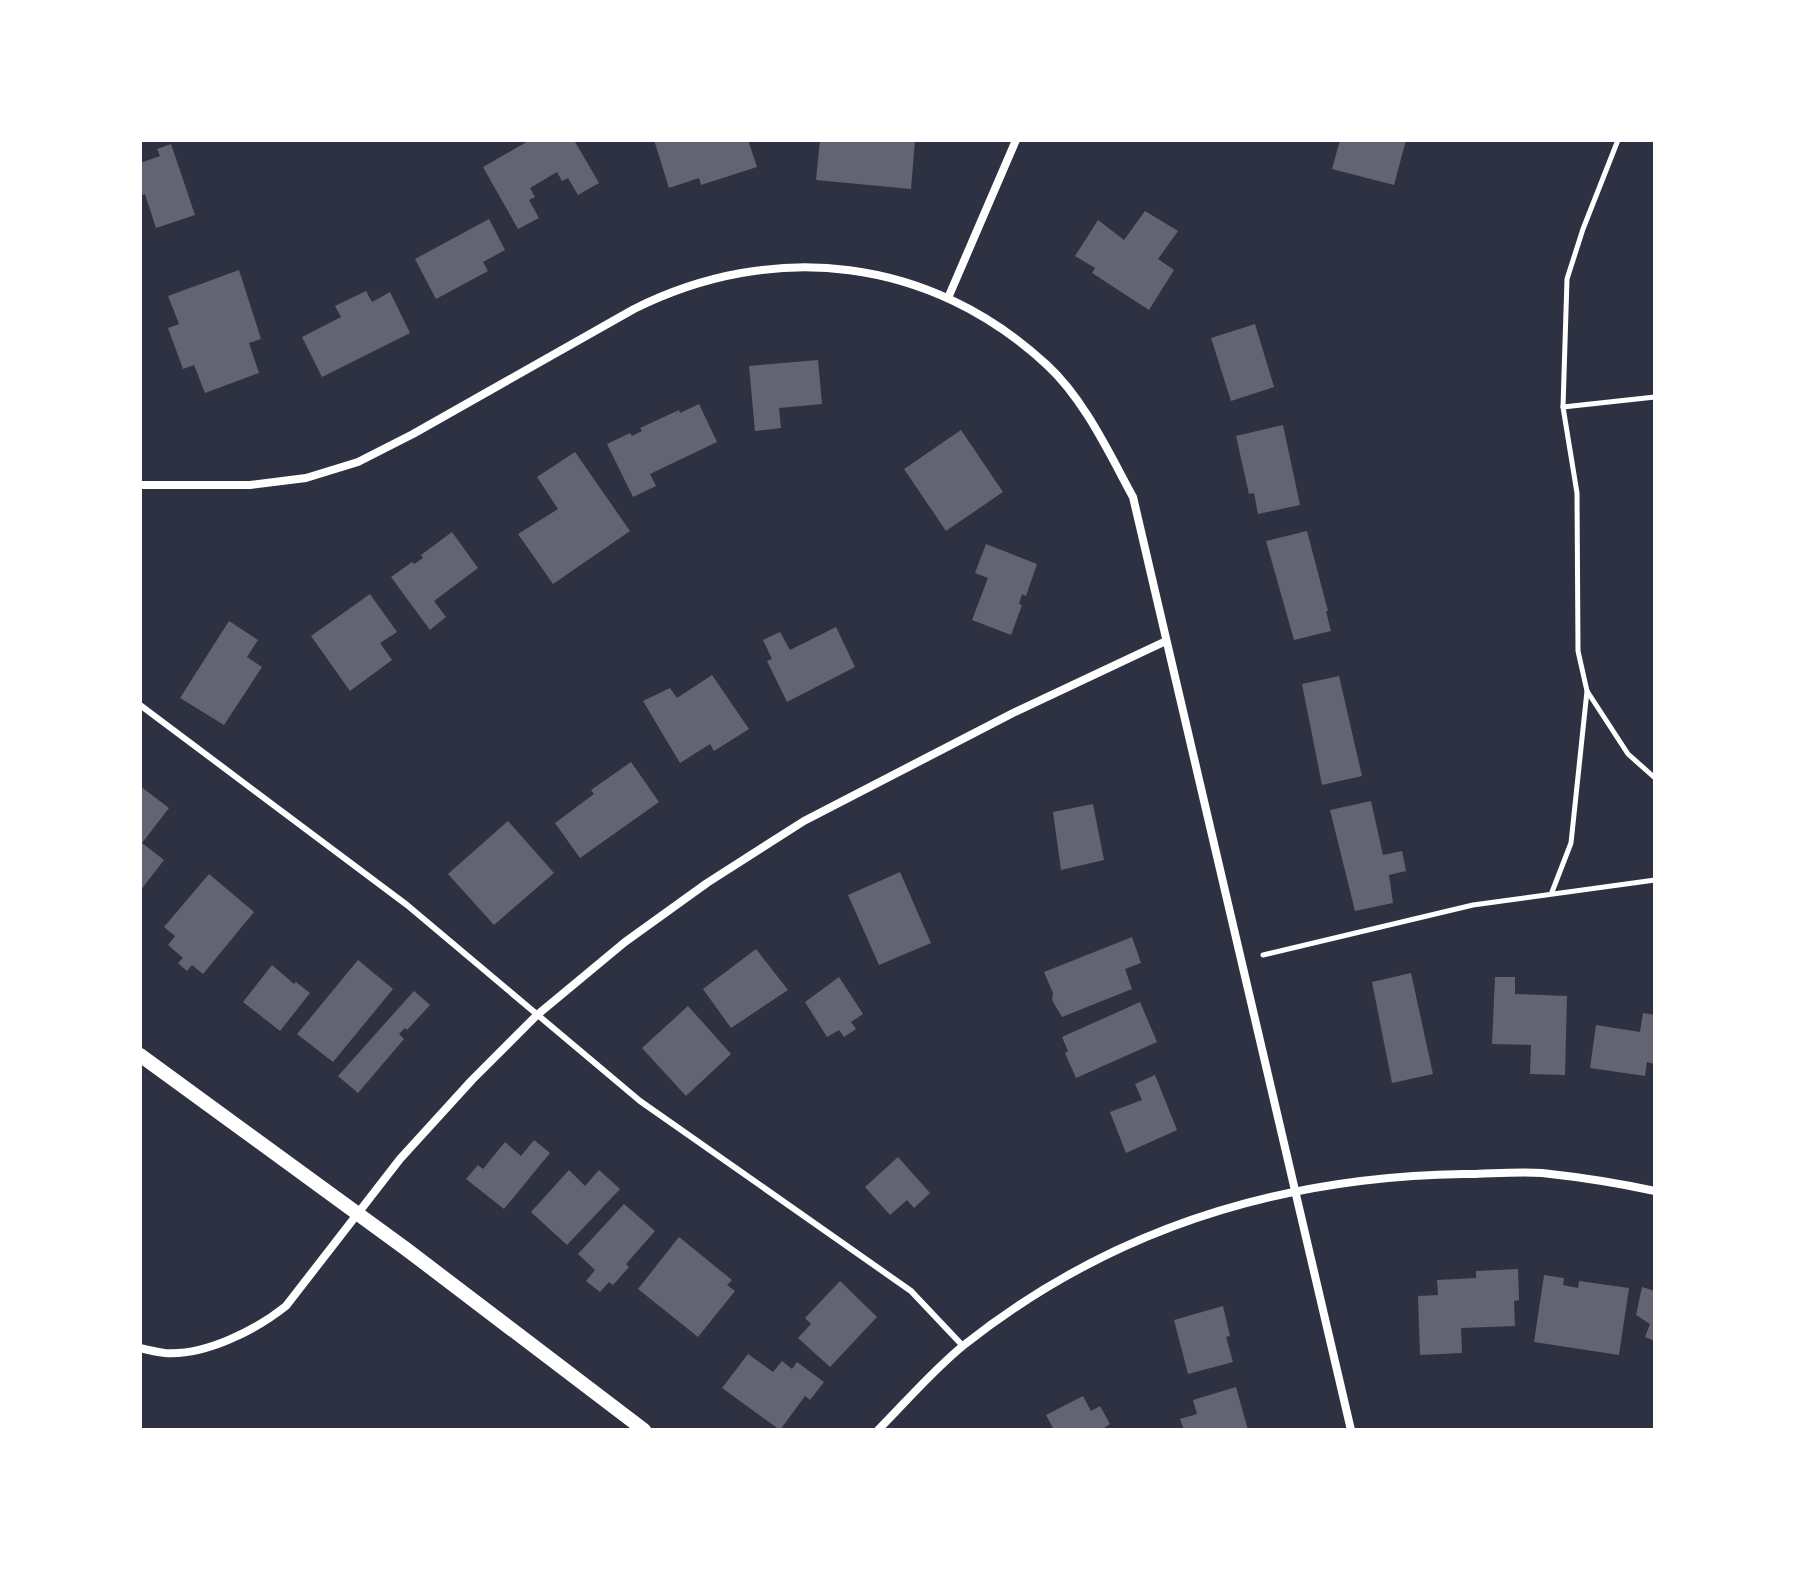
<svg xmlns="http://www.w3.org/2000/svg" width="1795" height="1570" font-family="'Work Sans',sans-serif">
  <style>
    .building { fill: #626471 }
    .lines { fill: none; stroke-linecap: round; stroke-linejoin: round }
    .path { stroke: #fff; stroke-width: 5 }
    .service { stroke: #fff; stroke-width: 6 }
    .minor { stroke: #fff; stroke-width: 8 }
    .tertiary { stroke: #fff; stroke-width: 14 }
  </style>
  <rect width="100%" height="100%" fill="#2d3142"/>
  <g class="building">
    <path d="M 530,140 L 574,140 L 599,183 L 578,195 L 568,178 L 562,181 L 557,172 L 530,188 L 535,197 L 529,200 L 539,218 L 518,229 L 483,167 Z"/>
    <path d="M 654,140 L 748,140 L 757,167 L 701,185 L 699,178 L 669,188 Z"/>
    <path d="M 820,140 L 915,140 L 911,189 L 816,180 Z"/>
    <path d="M 1340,140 L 1406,140 L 1394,185 L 1332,169 Z"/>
    <path d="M 171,144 L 195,215 L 156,228 L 145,194 L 140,196 L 140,163 L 160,156 L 157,149 Z"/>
    <path d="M 1145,211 L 1178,231 L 1158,259 L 1174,270 L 1149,310 L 1092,273 L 1095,268 L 1075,256 L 1098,220 L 1124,240 Z"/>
    <path d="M 489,219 L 505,250 L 483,262 L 488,271 L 436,299 L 415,259 Z"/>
    <path d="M 239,270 L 261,339 L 249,343 L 259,373 L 205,393 L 194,365 L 183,369 L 168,328 L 179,324 L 168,296 Z"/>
    <path d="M 366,291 L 372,302 L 390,292 L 410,333 L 322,377 L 302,337 L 341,317 L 335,306 Z"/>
    <path d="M 1255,324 L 1274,387 L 1231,401 L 1211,338 Z"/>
    <path d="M 818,360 L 822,404 L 779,408 L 781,428 L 755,431 L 749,366 Z"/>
    <path d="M 699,404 L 717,442 L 650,474 L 656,486 L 633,497 L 607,444 L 630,433 L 632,436 L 642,431 L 640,428 L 679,410 L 680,413 Z"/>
    <path d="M 1283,425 L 1300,505 L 1258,514 L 1254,493 L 1249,494 L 1236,436 Z"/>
    <path d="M 961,430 L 1003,492 L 946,531 L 904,469 Z"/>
    <path d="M 575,452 L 630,531 L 553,584 L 518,534 L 558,509 L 537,477 Z"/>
    <path d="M 1307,531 L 1328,611 L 1326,611 L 1331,631 L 1294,640 L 1266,541 Z"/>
    <path d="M 452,532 L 478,568 L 434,601 L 446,617 L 430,630 L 391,577 L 412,562 L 414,564 L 423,558 L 421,555 Z"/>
    <path d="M 986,544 L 1037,564 L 1026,596 L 1022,594 L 1019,604 L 1022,605 L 1011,635 L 972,620 L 988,578 L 975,573 Z"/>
    <path d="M 370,594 L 397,632 L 380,643 L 392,660 L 350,691 L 311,636 Z"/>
    <path d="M 229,621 L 258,640 L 247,657 L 262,667 L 224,725 L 180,698 Z"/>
    <path d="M 836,627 L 855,667 L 787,702 L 767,661 L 772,659 L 763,640 L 780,632 L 790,650 Z"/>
    <path d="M 712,675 L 749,729 L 714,751 L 710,744 L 680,763 L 643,701 L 670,688 L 677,698 Z"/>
    <path d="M 1339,676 L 1362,776 L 1322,785 L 1302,684 Z"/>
    <path d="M 631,762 L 659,802 L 580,858 L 555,823 L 594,794 L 591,790 Z"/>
    <path d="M 140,786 L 169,808 L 142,843 L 164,860 L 140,891 Z"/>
    <path d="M 1371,801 L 1383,855 L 1402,851 L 1406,871 L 1389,875 L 1393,903 L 1355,911 L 1330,810 Z"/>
    <path d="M 1093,804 L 1104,860 L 1061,870 L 1053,812 Z"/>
    <path d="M 508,821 L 554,873 L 494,925 L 448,874 Z"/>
    <path d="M 900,872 L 931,943 L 879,965 L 848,895 Z"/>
    <path d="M 209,874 L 254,912 L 203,974 L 192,965 L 187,971 L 178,963 L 183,958 L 168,945 L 175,936 L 164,927 Z"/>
    <path d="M 1132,937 L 1141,963 L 1125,969 L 1132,989 L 1062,1017 L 1052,1000 L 1053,993 L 1044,972 Z"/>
    <path d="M 756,949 L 788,990 L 731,1028 L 703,989 Z"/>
    <path d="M 358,960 L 393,989 L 333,1062 L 297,1034 Z"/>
    <path d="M 272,965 L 294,984 L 296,982 L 310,993 L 280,1031 L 243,1002 Z"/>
    <path d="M 1411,973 L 1433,1074 L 1392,1083 L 1372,982 Z"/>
    <path d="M 839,977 L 863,1014 L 851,1022 L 856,1029 L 844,1037 L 839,1030 L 827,1037 L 805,1002 Z"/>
    <path d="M 1495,977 L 1515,977 L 1515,994 L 1567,996 L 1565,1075 L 1530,1074 L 1531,1045 L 1492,1044 Z"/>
    <path d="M 414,991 L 430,1005 L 407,1030 L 405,1028 L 399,1034 L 404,1039 L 358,1093 L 338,1076 Z"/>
    <path d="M 1140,1002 L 1157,1042 L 1076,1078 L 1065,1053 L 1068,1051 L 1062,1037 Z"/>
    <path d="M 688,1006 L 731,1054 L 686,1096 L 642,1048 Z"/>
    <path d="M 1643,1013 L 1655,1015 L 1655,1064 L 1647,1062 L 1645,1076 L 1590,1068 L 1596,1025 L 1640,1032 Z"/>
    <path d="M 1155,1075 L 1177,1130 L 1126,1153 L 1110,1112 L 1142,1100 L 1135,1084 Z"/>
    <path d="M 534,1140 L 550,1153 L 504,1209 L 466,1179 L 478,1165 L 483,1169 L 505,1142 L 521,1156 Z"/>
    <path d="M 898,1157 L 930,1193 L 914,1208 L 907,1200 L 890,1215 L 865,1187 Z"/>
    <path d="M 569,1170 L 585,1186 L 599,1170 L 620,1189 L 567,1245 L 531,1212 Z"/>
    <path d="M 624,1204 L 655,1231 L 626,1264 L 629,1267 L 613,1285 L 609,1282 L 600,1292 L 586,1281 L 595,1270 L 578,1254 Z"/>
    <path d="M 679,1237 L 732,1280 L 727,1285 L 735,1291 L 698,1337 L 638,1289 Z"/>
    <path d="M 1518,1269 L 1519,1300 L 1514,1301 L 1515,1326 L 1461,1328 L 1462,1353 L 1420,1355 L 1418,1296 L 1438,1295 L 1437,1280 L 1476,1278 L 1476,1271 Z"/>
    <path d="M 1544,1275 L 1564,1278 L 1563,1285 L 1578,1288 L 1579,1281 L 1629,1288 L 1619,1355 L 1534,1342 Z"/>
    <path d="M 840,1281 L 877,1317 L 830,1367 L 798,1338 L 811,1324 L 805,1318 Z"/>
    <path d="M 1642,1287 L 1655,1291 L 1655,1341 L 1645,1337 L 1650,1324 L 1636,1315 Z"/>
    <path d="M 1223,1306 L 1230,1336 L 1226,1337 L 1233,1362 L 1188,1374 L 1174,1320 Z"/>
    <path d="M 748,1354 L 773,1372 L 782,1361 L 792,1369 L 797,1362 L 824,1382 L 810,1400 L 805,1396 L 780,1430 L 722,1388 Z"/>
    <path d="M 1236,1387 L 1248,1430 L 1184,1430 L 1180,1419 L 1197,1414 L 1193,1400 Z"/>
    <path d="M 1083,1396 L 1091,1411 L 1100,1406 L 1110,1424 L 1101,1430 L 1054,1430 L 1046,1415 Z"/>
  </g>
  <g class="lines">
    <g class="path">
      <path d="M 1618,140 L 1583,229 L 1567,279 L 1563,407 L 1577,493 L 1578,651 L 1587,691 L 1628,754 L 1655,778"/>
      <path d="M 1563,407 L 1655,397"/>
      <path d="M 1552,892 L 1571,843 L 1587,691"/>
      <path d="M 1263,955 L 1473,905 L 1655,880"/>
    </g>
    <path class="service" d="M 140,705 L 407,905 L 640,1101 L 911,1291 L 963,1346"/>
    <g class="minor">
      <path d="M 948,298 L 1016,140"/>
      <path d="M 140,485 L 250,485 L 306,478 L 358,462 L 413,434 L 634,309 C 774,239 931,257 1047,365 C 1084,399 1109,453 1133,497 L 1351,1430"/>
      <path d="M 140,1348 C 148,1350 157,1352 165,1353 C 205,1356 256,1330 286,1306 L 400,1159 L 472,1080 L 537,1015 L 625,942 L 707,883 L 804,821 L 1013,713 L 1166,641"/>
      <path d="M 878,1430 C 906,1402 933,1370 964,1345 C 1109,1230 1279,1177 1463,1174 C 1489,1174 1516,1171 1542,1173 C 1579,1177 1618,1183 1655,1191"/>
    </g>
    <path class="tertiary" d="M 140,1055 L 406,1249 L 644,1430"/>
  </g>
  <rect width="1795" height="1570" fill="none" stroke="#ffffff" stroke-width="284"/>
</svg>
